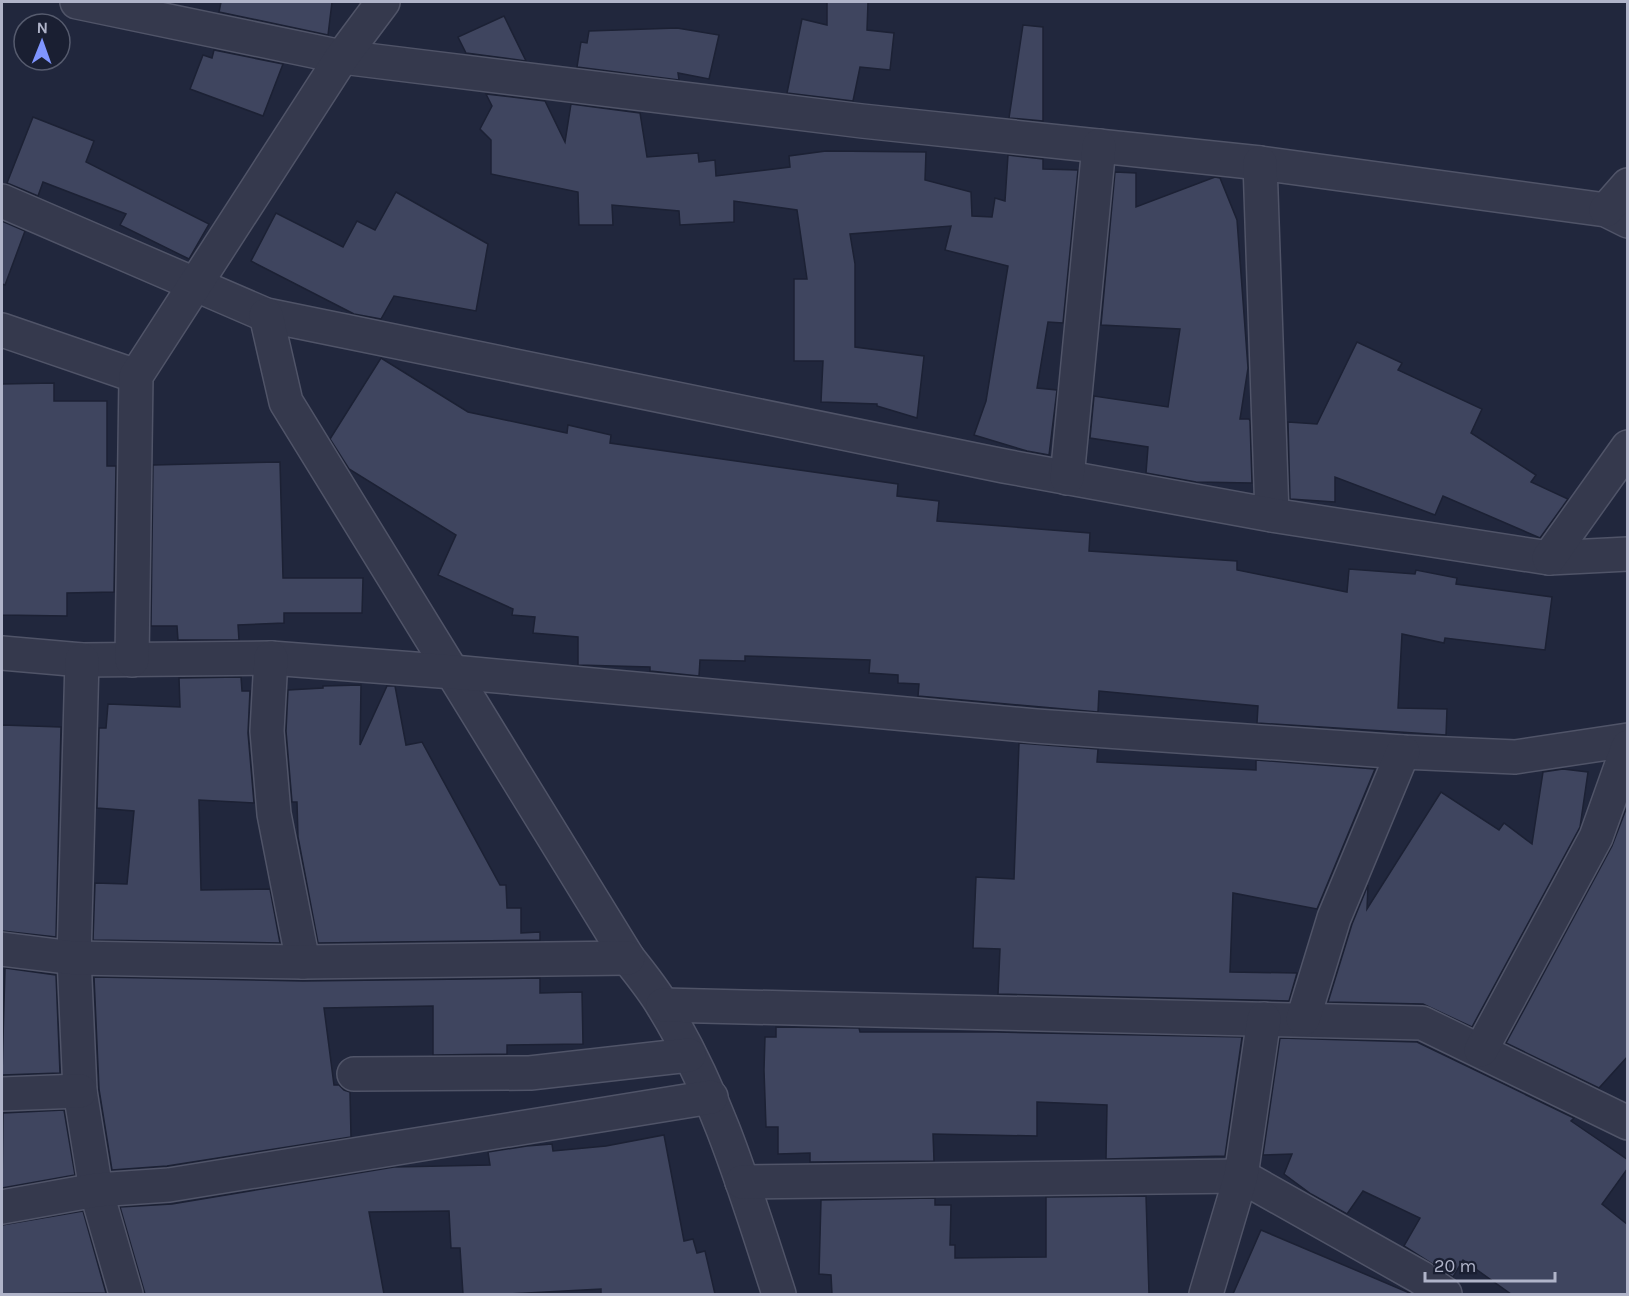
<svg xmlns="http://www.w3.org/2000/svg" width="1629" height="1296" font-family="Karla,sans-serif">
  <style>
    .building { fill: #3f455f; stroke: #1c2134; stroke-width: 1.5 }
    .lines { fill: none; stroke-linecap: round; stroke-linejoin: round }
    .minor-casing { stroke: #505468; stroke-width: 36 }
    .minor { stroke: #35394d; stroke-width: 33 }
  </style>
  <rect width="100%" height="100%" fill="#21273d"/>
  <g class="building">
    <path d="M 221,2 L 332,2 L 328,35 L 219,12 Z"/>
    <path d="M 827,2 L 868,2 L 867,30 L 894,33 L 890,70 L 860,67 L 853,101 L 787,93 L 802,19 L 827,25 Z"/>
    <path d="M 504,16 L 526,61 L 466,53 L 458,37 Z"/>
    <path d="M 1023,25 L 1043,27 L 1043,121 L 1009,118 Z"/>
    <path d="M 677,28 L 719,35 L 709,79 L 678,73 L 679,80 L 577,67 L 581,42 L 587,43 L 589,31 Z"/>
    <path d="M 214,50 L 283,64 L 263,116 L 190,89 L 203,55 L 212,58 Z"/>
    <path d="M 486,94 L 545,101 L 565,142 L 571,104 L 640,113 L 647,157 L 698,153 L 699,162 L 715,160 L 716,176 L 790,167 L 789,156 L 826,151 L 926,152 L 925,180 L 971,192 L 972,216 L 992,217 L 995,198 L 1005,201 L 1008,155 L 1043,159 L 1043,169 L 1078,170 L 1063,323 L 1048,322 L 1037,388 L 1057,390 L 1049,455 L 1027,451 L 974,435 L 986,401 L 1008,266 L 945,250 L 951,226 L 850,234 L 855,264 L 855,347 L 924,356 L 917,418 L 877,406 L 877,404 L 821,402 L 823,361 L 794,361 L 794,279 L 807,279 L 797,210 L 734,201 L 734,222 L 680,225 L 679,211 L 612,205 L 613,225 L 579,225 L 578,192 L 491,174 L 491,140 L 480,129 L 492,106 Z"/>
    <path d="M 33,117 L 94,141 L 86,162 L 209,224 L 189,259 L 120,225 L 126,214 L 43,182 L 38,196 L 7,183 Z"/>
    <path d="M 1115,172 L 1136,173 L 1136,207 L 1215,177 L 1220,178 L 1237,220 L 1248,368 L 1240,419 L 1249,419 L 1250,421 L 1252,483 L 1196,482 L 1146,473 L 1148,447 L 1090,438 L 1094,396 L 1168,407 L 1180,329 L 1101,325 Z"/>
    <path d="M 396,192 L 488,244 L 476,311 L 394,296 L 381,319 L 354,314 L 251,261 L 276,213 L 343,247 L 357,221 L 375,230 Z"/>
    <path d="M 2,221 L 25,231 L 5,285 L 2,284 Z"/>
    <path d="M 1357,342 L 1402,363 L 1398,370 L 1482,409 L 1471,433 L 1536,475 L 1531,482 L 1568,499 L 1540,538 L 1443,496 L 1435,515 L 1335,477 L 1335,502 L 1290,499 L 1288,422 L 1317,424 Z"/>
    <path d="M 381,358 L 468,412 L 567,433 L 568,425 L 611,435 L 610,443 L 898,484 L 897,496 L 939,501 L 937,521 L 1090,533 L 1089,551 L 1237,561 L 1237,570 L 1347,592 L 1349,569 L 1415,574 L 1416,570 L 1457,578 L 1456,584 L 1552,597 L 1545,650 L 1445,638 L 1444,643 L 1402,634 L 1398,708 L 1447,709 L 1446,735 L 1257,723 L 1258,706 L 1099,691 L 1098,712 L 918,696 L 919,684 L 898,683 L 898,675 L 869,673 L 870,660 L 745,656 L 745,661 L 700,660 L 699,676 L 650,671 L 650,667 L 578,665 L 578,637 L 533,633 L 535,617 L 512,615 L 513,609 L 438,575 L 456,535 L 349,469 L 330,439 Z"/>
    <path d="M 54,383 L 54,401 L 107,401 L 107,466 L 116,466 L 114,592 L 67,593 L 67,616 L 2,615 L 2,384 Z"/>
    <path d="M 280,462 L 283,578 L 363,578 L 362,613 L 284,613 L 284,623 L 238,625 L 239,640 L 178,640 L 177,626 L 151,626 L 153,465 Z"/>
    <path d="M 241,677 L 242,691 L 250,691 L 248,733 L 254,803 L 199,800 L 201,890 L 270,889 L 280,943 L 93,940 L 95,883 L 127,884 L 134,811 L 97,808 L 99,728 L 106,728 L 108,704 L 180,707 L 179,678 Z"/>
    <path d="M 361,685 L 360,745 L 387,686 L 395,686 L 406,745 L 422,742 L 500,885 L 506,885 L 507,908 L 521,908 L 521,933 L 540,932 L 540,940 L 318,943 L 298,837 L 297,802 L 292,802 L 286,731 L 288,690 L 323,688 L 323,686 Z"/>
    <path d="M 2,725 L 61,727 L 56,937 L 2,931 Z"/>
    <path d="M 1019,743 L 1098,749 L 1097,762 L 1256,770 L 1256,760 L 1375,769 L 1317,909 L 1233,893 L 1230,972 L 1297,973 L 1289,1001 L 998,994 L 1000,949 L 973,948 L 976,877 L 1014,879 Z"/>
    <path d="M 1563,769 L 1588,772 L 1580,827 L 1472,1027 L 1423,1004 L 1328,1002 L 1352,924 L 1368,885 L 1367,909 L 1441,792 L 1499,830 L 1504,823 L 1532,844 L 1543,772 Z"/>
    <path d="M 1628,804 L 1628,1056 L 1599,1088 L 1506,1043 L 1612,846 Z"/>
    <path d="M 5,968 L 56,975 L 60,1073 L 2,1075 Z"/>
    <path d="M 94,977 L 303,981 L 540,978 L 540,993 L 582,992 L 583,1044 L 507,1045 L 507,1054 L 433,1055 L 433,1006 L 324,1008 L 334,1085 L 339,1085 L 344,1090 L 350,1092 L 351,1137 L 167,1166 L 112,1170 L 99,1089 Z"/>
    <path d="M 776,1027 L 859,1028 L 860,1032 L 996,1032 L 1242,1037 L 1225,1156 L 1106,1159 L 1107,1105 L 1037,1102 L 1037,1136 L 933,1134 L 934,1161 L 810,1162 L 810,1153 L 778,1154 L 778,1127 L 766,1127 L 764,1070 L 765,1037 L 776,1037 Z"/>
    <path d="M 1280,1038 L 1417,1042 L 1574,1118 L 1571,1121 L 1628,1160 L 1628,1168 L 1602,1204 L 1628,1225 L 1628,1294 L 1511,1294 L 1463,1260 L 1453,1277 L 1404,1246 L 1420,1218 L 1363,1191 L 1347,1214 L 1311,1194 L 1284,1174 L 1292,1154 L 1263,1155 Z"/>
    <path d="M 64,1110 L 75,1175 L 2,1188 L 3,1113 Z"/>
    <path d="M 664,1135 L 684,1241 L 693,1239 L 697,1253 L 705,1251 L 715,1294 L 601,1294 L 601,1289 L 507,1294 L 463,1294 L 460,1248 L 451,1248 L 449,1211 L 369,1212 L 384,1294 L 145,1294 L 120,1207 L 172,1204 L 394,1167 L 490,1165 L 488,1152 L 527,1146 L 552,1144 L 553,1151 L 606,1146 Z"/>
    <path d="M 1146,1196 L 1149,1294 L 832,1294 L 831,1275 L 819,1274 L 821,1200 L 935,1198 L 935,1205 L 951,1205 L 950,1245 L 955,1245 L 955,1258 L 1046,1257 L 1046,1197 Z"/>
    <path d="M 83,1211 L 106,1293 L 2,1294 L 2,1225 Z"/>
    <path d="M 1261,1230 L 1412,1294 L 1233,1294 Z"/>
  </g>
  <g class="lines">
    <defs>
      <g id="minor">
        <path d="M 77,2 L 342,57 L 862,121 L 1260,163 L 1606,210 L 1628,221"/>
        <path d="M 1260,163 L 1272,515"/>
        <path d="M 2,201 L 266,315 L 1004,466 L 1272,515 L 1549,558 L 1628,554"/>
        <path d="M 1606,210 L 1628,185"/>
        <path d="M 266,315 L 286,402 L 628,958 C 640,973 653,989 663,1006 C 718,1095 747,1196 779,1294"/>
        <path d="M 2,330 L 136,376"/>
        <path d="M 1067,478 L 1099,146"/>
        <path d="M 1549,558 L 1628,447"/>
        <path d="M 2,653 L 82,660 L 271,658 L 453,672 L 1036,726 L 1403,752 L 1515,757 L 1628,740"/>
        <path d="M 271,658 L 267,731 L 274,814 L 303,962"/>
        <path d="M 82,660 L 74,958 L 80,1091 L 96,1190 L 126,1294"/>
        <path d="M 132,660 L 136,376 L 342,57 L 383,2"/>
        <path d="M 2,949 L 74,958 L 303,962 L 628,958"/>
        <path d="M 663,1005 L 1422,1023 L 1628,1123"/>
        <path d="M 1303,1019 L 1334,918 L 1403,752"/>
        <path d="M 1481,1050 L 1596,837 L 1628,747"/>
        <path d="M 354,1074 L 530,1073 L 689,1055"/>
        <path d="M 2,1094 L 80,1091"/>
        <path d="M 742,1182 L 1241,1176 L 1420,1277 L 1445,1294"/>
        <path d="M 2,1207 L 96,1190 L 169,1185 L 711,1097"/>
        <path d="M 1206,1294 L 1241,1176 L 1264,1019"/>
      </g>
    </defs>
    <use href="#minor" class="minor-casing"/>
    <use href="#minor" class="minor"/>
  </g>
  <rect width="1629" height="1296" fill="none" stroke="#b0b4c9" stroke-width="6"/>
  <g transform="translate(42 42) rotate(1)"><circle r="28" fill="#1a1f32" stroke="#565b6e" stroke-width="1.5"/>
  <path d="M0-4.5L10 22L0 15L-10 22Z" fill="#7f95ff"/>
  <text y="-9" font-size="16" font-weight="bold" text-anchor="middle" fill="#b0b4c9">N</text>
  </g>
  <path d="M1425 1272v9h130v-9" fill="none" stroke="#b0b4c9" stroke-width="3"/>
  <text x="1434" y="1272" font-size="18" fill="#b0b4c9" stroke="#1a1f32" stroke-width="4.5" paint-order="stroke">20 m</text>
</svg>
